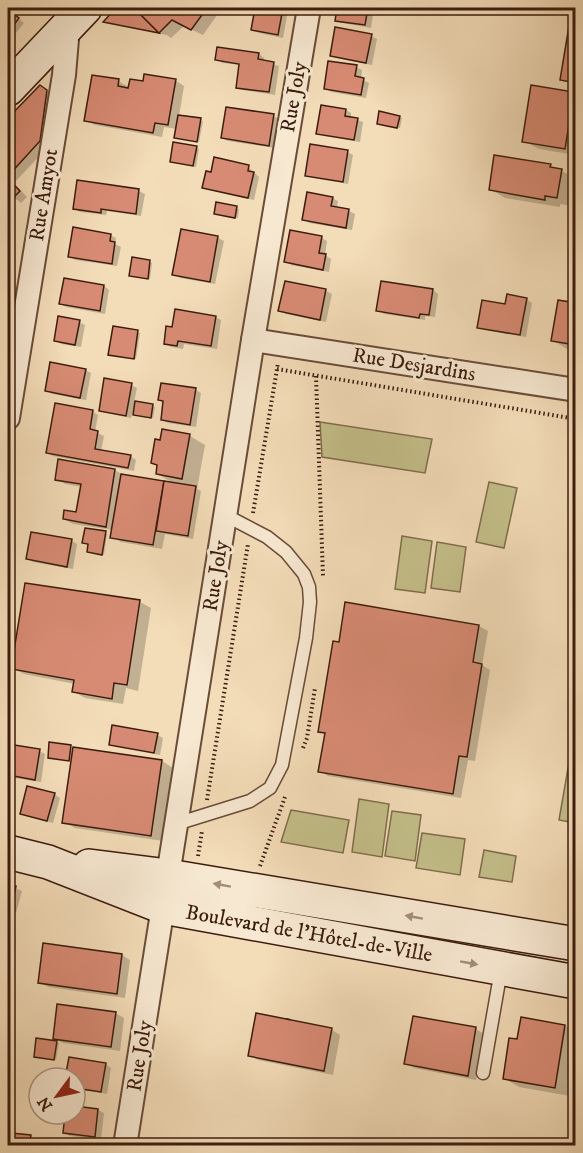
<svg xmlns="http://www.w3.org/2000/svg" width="583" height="1153" font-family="'IM FELL DW Pica',serif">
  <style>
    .green { fill: #c3be89; stroke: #806d4c; stroke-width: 1.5 }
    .shadow { fill: #0003 }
    .building { fill: #d88b74; stroke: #3c1c0e; stroke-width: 1.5 }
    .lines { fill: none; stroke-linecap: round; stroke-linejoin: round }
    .lane-casing { stroke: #6a4c38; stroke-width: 15 }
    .street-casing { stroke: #6a4c38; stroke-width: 26 }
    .secondary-casing { stroke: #3c1c0e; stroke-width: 36 }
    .path { stroke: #3c1c0e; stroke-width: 4; stroke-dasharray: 1.5 3; stroke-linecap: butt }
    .lane { stroke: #f7e8d1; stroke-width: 12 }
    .street { stroke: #f7e8d1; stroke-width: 22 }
    .secondary { stroke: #f7e8d1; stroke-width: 33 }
    .oneway { fill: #a38c79 }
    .labels { text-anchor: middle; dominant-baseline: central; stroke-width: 6; stroke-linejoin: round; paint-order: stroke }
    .street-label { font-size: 21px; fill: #3c1c0e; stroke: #f7e8d1 }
  </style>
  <rect width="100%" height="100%" fill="#f3dcb8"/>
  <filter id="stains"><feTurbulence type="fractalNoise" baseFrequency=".00333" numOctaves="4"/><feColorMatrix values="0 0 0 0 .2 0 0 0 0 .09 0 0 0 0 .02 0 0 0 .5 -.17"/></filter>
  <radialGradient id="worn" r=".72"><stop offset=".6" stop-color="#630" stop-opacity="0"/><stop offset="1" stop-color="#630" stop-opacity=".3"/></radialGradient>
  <g class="green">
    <path d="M 320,422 L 432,439 L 425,473 L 322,457 Z"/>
    <path d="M 489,482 L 517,488 L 504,548 L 476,542 Z"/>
    <path d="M 402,536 L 432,541 L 425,593 L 395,589 Z"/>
    <path d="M 437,542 L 466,547 L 460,592 L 431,588 Z"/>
    <path d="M 575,728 L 575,823 L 559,820 Z"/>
    <path d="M 359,799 L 389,804 L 382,857 L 352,852 Z"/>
    <path d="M 291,810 L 349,820 L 343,853 L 281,842 Z"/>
    <path d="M 392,811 L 421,815 L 415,861 L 385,856 Z"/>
    <path d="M 422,833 L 465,839 L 460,875 L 416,868 Z"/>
    <path d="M 484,850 L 516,856 L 512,882 L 479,877 Z"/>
  </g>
  <g class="shadow">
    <path d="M 118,8 L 222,8 L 203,35 L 184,26 L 171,38 L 167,35 L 111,24 L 105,21 Z"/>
    <path d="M 257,8 L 283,8 L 288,10 L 283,38 L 259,33 L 253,30 Z"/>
    <path d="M 339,8 L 374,8 L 371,28 L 343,23 L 337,20 Z"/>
    <path d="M 574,8 L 576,8 L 576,85 L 561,79 Z"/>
    <path d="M 8,10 L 24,23 L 8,43 Z"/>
    <path d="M 371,36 L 377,39 L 372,65 L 337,58 L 331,55 Z"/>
    <path d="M 259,54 L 264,58 L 264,62 L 279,66 L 275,95 L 243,90 L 237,87 L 241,65 L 222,63 L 217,59 Z"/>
    <path d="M 356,67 L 362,70 L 361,79 L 369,83 L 366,98 L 331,92 L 325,88 Z"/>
    <path d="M 118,81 L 127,86 L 126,89 L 144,83 L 176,81 L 184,86 L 179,116 L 203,121 L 199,142 L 176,137 L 177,129 L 164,127 L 162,137 L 95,125 L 86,120 Z"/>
    <path d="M 40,87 L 55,96 L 49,146 L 14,183 L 27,197 L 21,203 L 8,193 L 8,127 Z"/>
    <path d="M 573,93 L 576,95 L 576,155 L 539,149 L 524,141 Z"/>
    <path d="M 346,110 L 351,113 L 351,118 L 363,122 L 360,142 L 324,136 L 318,133 Z"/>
    <path d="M 273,116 L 279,119 L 275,148 L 228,141 L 222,138 Z"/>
    <path d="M 399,117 L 402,118 L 400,128 L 378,124 Z"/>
    <path d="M 196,148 L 199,149 L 196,167 L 171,162 Z"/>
    <path d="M 347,152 L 353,155 L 348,184 L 313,178 L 307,175 Z"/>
    <path d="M 550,166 L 576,178 L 572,206 L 560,204 L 560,207 L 505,198 L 490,189 Z"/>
    <path d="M 248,167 L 259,177 L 254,200 L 209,190 L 204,187 Z"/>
    <path d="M 78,182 L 139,191 L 145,194 L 141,216 L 107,211 L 106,215 L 80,212 L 74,208 Z"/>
    <path d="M 332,198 L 338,201 L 337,209 L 349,211 L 355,214 L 352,230 L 309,223 L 304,219 Z"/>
    <path d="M 217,204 L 239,209 L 238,218 L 218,215 Z"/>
    <path d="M 182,231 L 218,238 L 224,241 L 215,284 L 180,278 L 174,274 Z"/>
    <path d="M 110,235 L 116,238 L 115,244 L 121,247 L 117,266 L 75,260 L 70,256 Z"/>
    <path d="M 322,238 L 327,241 L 325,255 L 331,259 L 329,272 L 291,265 L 286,261 Z"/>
    <path d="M 133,259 L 152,263 L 150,279 L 133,276 Z"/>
    <path d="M 286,282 L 326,291 L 332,294 L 326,322 L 286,314 L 280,310 Z"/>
    <path d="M 104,286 L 109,290 L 105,314 L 66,307 L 61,304 Z"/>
    <path d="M 433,290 L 438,294 L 435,317 L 425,316 L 425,320 L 384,314 L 378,310 Z"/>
    <path d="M 526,299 L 532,303 L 526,337 L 485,330 L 479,327 L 506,306 Z"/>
    <path d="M 576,304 L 576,350 L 567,349 L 552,340 Z"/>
    <path d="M 215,317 L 221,320 L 217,349 L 184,344 L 183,349 L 171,347 L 165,343 Z"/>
    <path d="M 79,322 L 85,325 L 81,347 L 61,344 L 55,340 Z"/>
    <path d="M 114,328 L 140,333 L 136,359 L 112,355 Z"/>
    <path d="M 85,370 L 91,373 L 86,400 L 52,394 L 46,390 Z"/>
    <path d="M 131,385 L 137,388 L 134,402 L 155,407 L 153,418 L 132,413 L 131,418 L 106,413 L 100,410 Z"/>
    <path d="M 196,390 L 201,393 L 196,427 L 168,423 L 162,420 L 165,402 L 160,399 Z"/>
    <path d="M 93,412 L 98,415 L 95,432 L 104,436 L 101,451 L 130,456 L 136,460 L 134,471 L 53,456 L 47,453 Z"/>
    <path d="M 190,436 L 205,445 L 197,489 L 201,491 L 193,539 L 165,534 L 162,549 L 121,542 L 112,537 L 113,530 L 73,524 L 64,519 L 78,514 L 82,487 L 65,484 L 57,479 L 59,461 L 115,470 L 123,475 L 175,484 L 157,474 L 159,466 L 152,462 Z"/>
    <path d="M 105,533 L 107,534 L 104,555 L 88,551 L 90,545 L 83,543 Z"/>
    <path d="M 72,541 L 77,544 L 73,569 L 33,562 L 28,559 Z"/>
    <path d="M 140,602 L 151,608 L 138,691 L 126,688 L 123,704 L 85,698 L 74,692 L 75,684 L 24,674 L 13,668 Z"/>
    <path d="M 346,604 L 479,626 L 488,631 L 482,665 L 490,670 L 475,761 L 468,760 L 461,798 L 328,776 L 320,771 L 326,734 L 320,731 L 340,644 Z"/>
    <path d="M 157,735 L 163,738 L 160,755 L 116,747 L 110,744 Z"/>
    <path d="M 8,746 L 39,751 L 45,754 L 41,782 L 8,777 Z"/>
    <path d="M 70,746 L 73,748 L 162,761 L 173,768 L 163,841 L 75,828 L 64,822 L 72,761 L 49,757 Z"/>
    <path d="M 54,794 L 60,798 L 53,823 L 21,813 Z"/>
    <path d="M 8,885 L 22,891 L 16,913 L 8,911 Z"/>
    <path d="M 122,955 L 130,960 L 125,998 L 48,987 L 40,982 Z"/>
    <path d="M 115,1013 L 124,1018 L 120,1051 L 63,1043 L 54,1038 Z"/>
    <path d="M 565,1026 L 576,1032 L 576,1060 L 570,1096 L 519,1087 L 504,1078 L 519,1041 Z"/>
    <path d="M 476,1029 L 484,1034 L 476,1080 L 414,1068 L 406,1063 Z"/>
    <path d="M 332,1030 L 340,1035 L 333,1075 L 258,1060 L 250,1055 Z"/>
    <path d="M 38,1039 L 59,1043 L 56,1060 L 38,1057 Z"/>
    <path d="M 105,1064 L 111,1068 L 107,1094 L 75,1089 L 75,1078 L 67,1078 Z"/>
    <path d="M 75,1107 L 98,1110 L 104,1113 L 101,1139 L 70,1136 L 64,1132 L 67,1114 L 75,1114 Z"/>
  </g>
  <g class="building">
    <path d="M 116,8 L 134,8 L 159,33 L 103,22 Z"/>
    <path d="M 134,8 L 207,8 L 191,30 L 172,20 L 159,33 Z"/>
    <path d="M 255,8 L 283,8 L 278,35 L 251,30 Z"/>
    <path d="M 337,8 L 368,8 L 365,25 L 335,21 Z"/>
    <path d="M 572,8 L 576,8 L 576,83 L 560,80 Z"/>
    <path d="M 8,10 L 19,18 L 8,33 Z"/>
    <path d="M 335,27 L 372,34 L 366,63 L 330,56 Z"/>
    <path d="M 217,47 L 259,53 L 258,59 L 274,62 L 269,92 L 236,88 L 239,64 L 215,60 Z"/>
    <path d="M 328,61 L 357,65 L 355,76 L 364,78 L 361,95 L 324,89 Z"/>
    <path d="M 144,74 L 176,79 L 168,125 L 155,123 L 153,133 L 84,121 L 92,75 L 119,79 L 118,86 L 128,88 L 130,79 L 143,81 Z"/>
    <path d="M 40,85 L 47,90 L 40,141 L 8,176 L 8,125 L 12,120 L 9,117 Z"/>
    <path d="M 531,85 L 574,92 L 565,149 L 522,142 Z"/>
    <path d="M 321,105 L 346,109 L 345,116 L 358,118 L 354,140 L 316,134 Z"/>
    <path d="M 226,107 L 274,114 L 269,146 L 221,138 Z"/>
    <path d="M 379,111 L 400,116 L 397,128 L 377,124 Z"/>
    <path d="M 178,115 L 201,118 L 197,142 L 174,138 Z"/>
    <path d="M 173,142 L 197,146 L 193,166 L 170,162 Z"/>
    <path d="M 310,144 L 348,150 L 343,182 L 305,176 Z"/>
    <path d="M 494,155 L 551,164 L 550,167 L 562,169 L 557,198 L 545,196 L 545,200 L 489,190 Z"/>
    <path d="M 214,157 L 249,165 L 248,171 L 254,172 L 248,198 L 202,188 L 206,171 L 211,172 Z"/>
    <path d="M 8,179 L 20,191 L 12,199 L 8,196 Z"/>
    <path d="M 77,180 L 139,189 L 136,214 L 101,209 L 101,213 L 73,209 Z"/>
    <path d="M 307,192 L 333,197 L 331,206 L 349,209 L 346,228 L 302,220 Z"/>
    <path d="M 216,202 L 237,206 L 235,218 L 214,214 Z"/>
    <path d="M 73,227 L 111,234 L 110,241 L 115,242 L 112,264 L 68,257 Z"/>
    <path d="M 181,229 L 218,236 L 210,282 L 172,275 Z"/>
    <path d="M 290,230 L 322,236 L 319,253 L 326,254 L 323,270 L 284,262 Z"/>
    <path d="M 132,257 L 150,260 L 148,279 L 129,276 Z"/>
    <path d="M 64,278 L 104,285 L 100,311 L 59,304 Z"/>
    <path d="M 285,281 L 326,289 L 320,320 L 278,311 Z"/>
    <path d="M 381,281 L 433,289 L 429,315 L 420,314 L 419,318 L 376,311 Z"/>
    <path d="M 507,294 L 527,298 L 520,335 L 477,328 L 482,300 L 505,304 Z"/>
    <path d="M 558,300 L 576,303 L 576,345 L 551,341 Z"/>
    <path d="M 175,309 L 216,316 L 211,346 L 178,341 L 177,346 L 164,344 L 166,326 L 172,327 Z"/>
    <path d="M 58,316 L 80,320 L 75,345 L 54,341 Z"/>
    <path d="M 113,326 L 138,330 L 134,359 L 108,355 Z"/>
    <path d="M 50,362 L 86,369 L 80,398 L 45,391 Z"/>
    <path d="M 104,378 L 132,383 L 126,416 L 99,411 Z"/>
    <path d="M 161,383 L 196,388 L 190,425 L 161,420 L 163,401 L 158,400 Z"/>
    <path d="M 135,401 L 153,404 L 151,418 L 133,415 Z"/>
    <path d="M 55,403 L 93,410 L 90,429 L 98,431 L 95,449 L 131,455 L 128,468 L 46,453 Z"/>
    <path d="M 162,429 L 190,434 L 182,479 L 156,474 L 157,465 L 151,463 L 155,439 L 160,440 Z"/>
    <path d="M 58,459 L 115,469 L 106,527 L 63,519 L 64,510 L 76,512 L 81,484 L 55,480 Z"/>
    <path d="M 121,474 L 164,481 L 153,545 L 110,538 Z"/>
    <path d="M 164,481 L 196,486 L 188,536 L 156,531 Z"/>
    <path d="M 85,528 L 106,531 L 102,555 L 87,552 L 88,544 L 82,543 Z"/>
    <path d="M 31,532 L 72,539 L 67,567 L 26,559 Z"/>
    <path d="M 25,583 L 140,600 L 127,685 L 114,683 L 112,699 L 72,692 L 74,680 L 11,669 Z"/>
    <path d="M 345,602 L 479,625 L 473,662 L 482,664 L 467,757 L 459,756 L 453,794 L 318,772 L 325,733 L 318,732 L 333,641 L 339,642 Z"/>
    <path d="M 112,725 L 158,733 L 154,753 L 109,745 Z"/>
    <path d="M 49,742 L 71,745 L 69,761 L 48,758 Z"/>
    <path d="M 8,744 L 40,749 L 35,780 L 8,775 Z"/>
    <path d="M 73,747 L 162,760 L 151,836 L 62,823 Z"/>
    <path d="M 27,786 L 55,793 L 47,821 L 20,814 Z"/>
    <path d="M 8,884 L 16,886 L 11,911 L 8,910 Z"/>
    <path d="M 43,943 L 122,954 L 117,994 L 38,983 Z"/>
    <path d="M 57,1004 L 116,1012 L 111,1047 L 53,1039 Z"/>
    <path d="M 256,1013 L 332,1028 L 324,1071 L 248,1056 Z"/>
    <path d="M 413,1016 L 476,1027 L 468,1076 L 404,1064 Z"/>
    <path d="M 521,1017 L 565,1025 L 555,1088 L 503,1079 L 509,1038 L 517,1039 Z"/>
    <path d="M 36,1038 L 57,1041 L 54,1060 L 34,1057 Z"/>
    <path d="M 69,1057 L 106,1063 L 101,1092 L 75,1088 L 75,1078 L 65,1078 Z"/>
    <path d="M 75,1106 L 98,1109 L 95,1137 L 63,1133 L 65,1114 L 75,1114 Z"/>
    <path d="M 11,1133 L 31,1135 L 30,1146 L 9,1146 Z"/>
  </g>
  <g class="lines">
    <defs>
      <g id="lane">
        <path d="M 176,824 L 250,801 L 270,788 L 282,765 L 306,638 L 310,602 L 309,587 L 304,574 L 286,552 L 267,537 L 225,515"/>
        <path d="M 483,1073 L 501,970"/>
      </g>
      <g id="street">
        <path d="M 253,340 L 576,390"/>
        <path d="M 8,418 L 64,75 L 68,27"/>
        <path d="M 125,1146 L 253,340 L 309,8"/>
      </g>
      <g id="secondary">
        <path d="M 8,89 L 85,8"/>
        <path d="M 8,852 L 48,862 L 163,907 L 576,982"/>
        <path d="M 89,866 L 168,876 L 576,944"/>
      </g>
    </defs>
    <use href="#lane" class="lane-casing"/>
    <use href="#street" class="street-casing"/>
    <use href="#secondary" class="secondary-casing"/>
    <g class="path">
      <path d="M 277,369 L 576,419"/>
      <path d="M 316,376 L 323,576"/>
      <path d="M 253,513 L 278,363"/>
      <path d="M 303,748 L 307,738 L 315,688"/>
      <path d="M 207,800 L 248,544"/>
      <path d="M 198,856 L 202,831"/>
      <path d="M 260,866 L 285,797"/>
      <path d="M 288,1020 L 289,1016"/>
    </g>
    <use href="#lane" class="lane"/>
    <use href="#street" class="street"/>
    <use href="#secondary" class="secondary"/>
  </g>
  <defs><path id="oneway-solid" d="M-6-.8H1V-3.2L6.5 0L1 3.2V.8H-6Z" transform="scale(1.5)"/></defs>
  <g class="oneway">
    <use href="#oneway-solid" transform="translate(222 885) rotate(-170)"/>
    <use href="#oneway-solid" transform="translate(414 917) rotate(-170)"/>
    <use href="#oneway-solid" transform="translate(469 963) rotate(10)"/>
  </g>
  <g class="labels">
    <g class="street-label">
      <text transform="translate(294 97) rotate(-80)">Rue Joly</text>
      <text transform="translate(44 195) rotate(-81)">Rue Amyot</text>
      <text transform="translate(414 365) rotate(9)">Rue Desjardins</text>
      <text transform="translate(216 576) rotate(-81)">Rue Joly</text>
      <text transform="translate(309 934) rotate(10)">Boulevard de l'Hôtel-de-Ville</text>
      <text transform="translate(140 1056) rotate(-81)">Rue Joly</text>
    </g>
  </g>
  <rect width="583" height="1153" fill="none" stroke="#f3dcb8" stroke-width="30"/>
  <rect x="9" y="9" width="565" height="1135" fill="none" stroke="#3c1c0e" stroke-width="3"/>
  <rect x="15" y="15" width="553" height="1123" fill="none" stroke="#3c1c0e" stroke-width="1.5"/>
  <g transform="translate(57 1096) rotate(237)"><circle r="28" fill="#f7e8d1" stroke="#ac9683" stroke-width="1.5"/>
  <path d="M0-4.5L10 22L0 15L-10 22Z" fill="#8f2418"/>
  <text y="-9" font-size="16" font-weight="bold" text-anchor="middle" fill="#3c1c0e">N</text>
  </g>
  <rect width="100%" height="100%" filter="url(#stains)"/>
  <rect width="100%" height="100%" fill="url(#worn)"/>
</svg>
